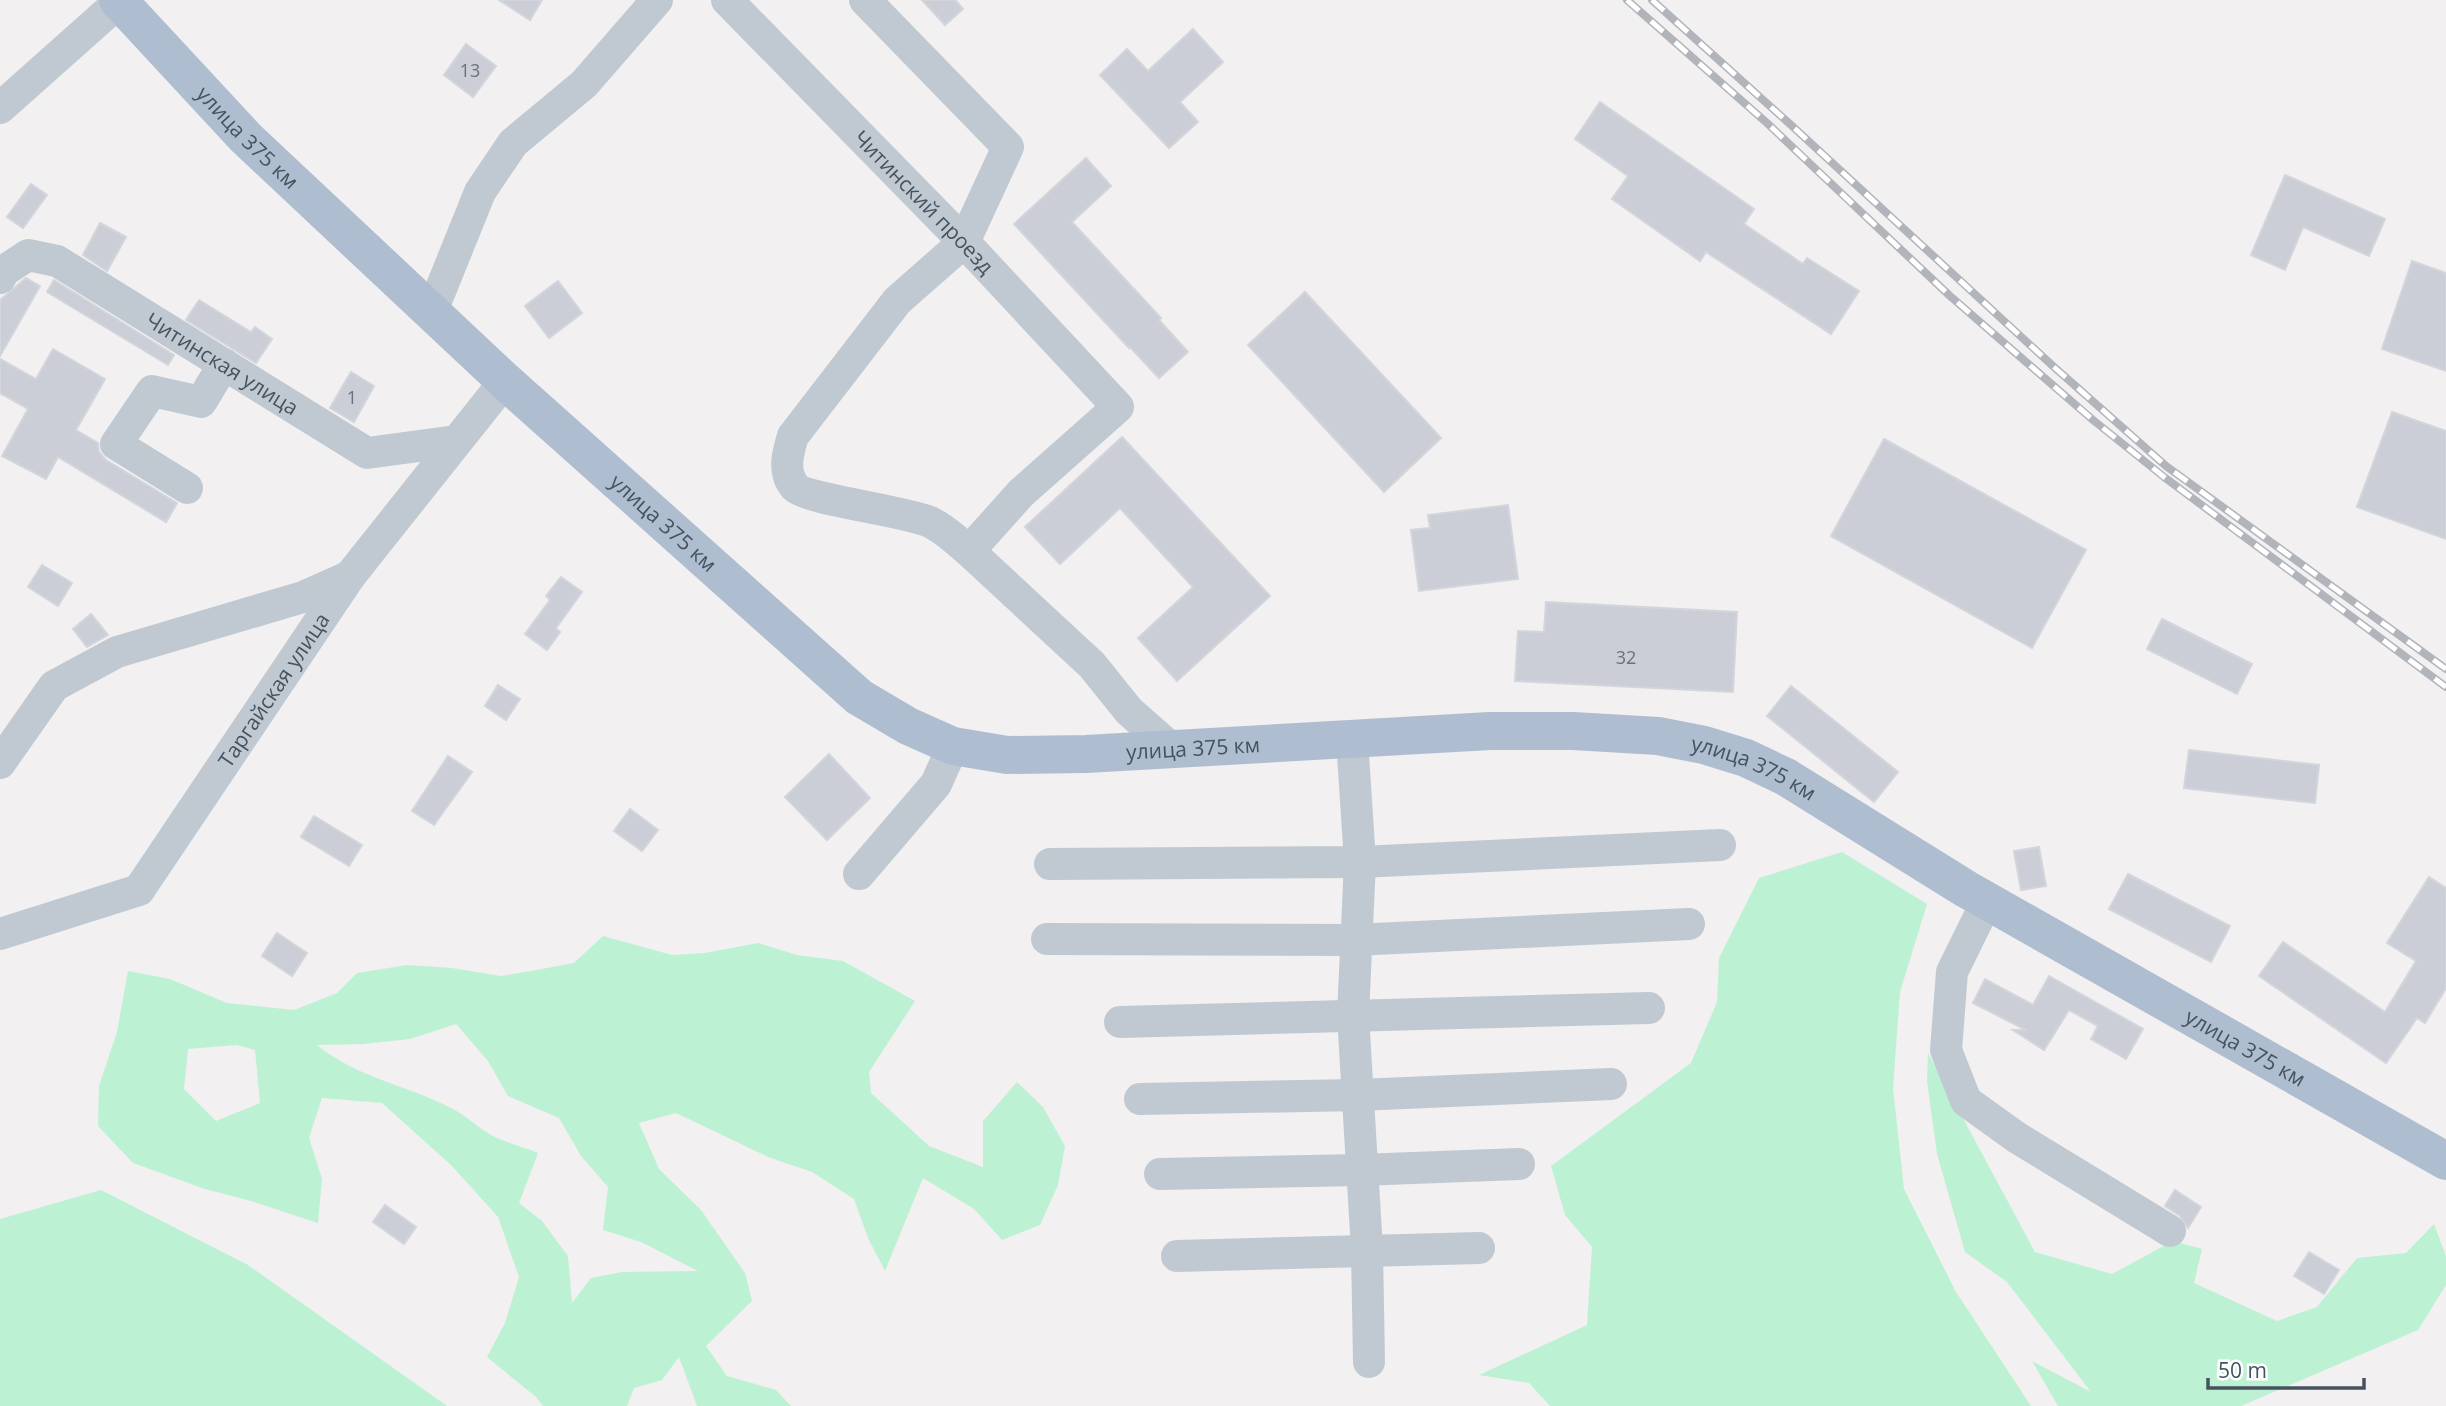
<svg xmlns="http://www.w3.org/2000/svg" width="2446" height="1406" font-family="'Open Sans',sans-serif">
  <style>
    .green { fill: #bcf2d3; fill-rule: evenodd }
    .building { fill: #cbced6; stroke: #d3d5dc; stroke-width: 2 }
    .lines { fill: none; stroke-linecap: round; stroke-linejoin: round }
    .minor { stroke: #c0c9d2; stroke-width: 32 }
    .major { stroke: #aebed0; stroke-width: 38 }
    .rail-casing { stroke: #b1b5bb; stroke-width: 8 }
    .rail { stroke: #fff; stroke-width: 5; stroke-dasharray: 16; stroke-linecap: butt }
    .labels { text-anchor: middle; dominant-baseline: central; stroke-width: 5; stroke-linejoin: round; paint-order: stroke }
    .number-label { font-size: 18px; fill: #67717d }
    .street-label { font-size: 21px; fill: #46525f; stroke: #fff }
  </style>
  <rect width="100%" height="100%" fill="#f2f0f0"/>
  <g class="green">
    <path d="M 1842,852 L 1927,904 L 1900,992 L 1893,1088 L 1904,1189 L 1956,1292 L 2031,1406 L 1550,1406 L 1529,1383 L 1479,1375 L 1587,1325 L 1592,1247 L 1565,1215 L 1551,1166 L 1691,1063 L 1717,1002 L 1719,958 L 1759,878 Z"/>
    <path d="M 603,936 L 672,955 L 705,953 L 758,943 L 797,955 L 843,961 L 915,1001 L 869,1072 L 871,1093 L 929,1146 L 983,1167 L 983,1121 L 1017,1082 L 1043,1107 L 1065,1146 L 1058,1185 L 1040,1225 L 1002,1240 L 974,1209 L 923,1178 L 885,1271 L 868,1238 L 854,1199 L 812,1172 L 768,1157 L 676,1113 L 639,1123 L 659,1169 L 701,1210 L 745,1273 L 752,1301 L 706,1346 L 727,1376 L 776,1390 L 791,1406 L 697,1406 L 679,1357 L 662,1380 L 634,1388 L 627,1406 L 543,1406 L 536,1397 L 487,1357 L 505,1323 L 519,1277 L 498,1217 L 451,1165 L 382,1103 L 322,1098 L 309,1138 L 322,1179 L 318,1223 L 251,1201 L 205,1189 L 133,1163 L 98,1126 L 99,1086 L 117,1032 L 128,971 L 170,979 L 227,1003 L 294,1010 L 337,993 L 357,973 L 407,965 L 452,968 L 501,976 L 531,971 L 574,963 ZM 456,1024 L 488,1061 L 508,1096 L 559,1118 L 581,1156 L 608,1187 L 603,1230 L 641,1242 L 698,1271 L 622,1272 L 591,1278 L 572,1303 L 568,1256 L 542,1221 L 519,1203 L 538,1153 C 523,1147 507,1143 493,1136 C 479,1129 467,1116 453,1109 C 408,1085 357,1078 317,1045 L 363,1044 L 410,1039 ZM 237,1045 L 255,1050 L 260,1103 L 216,1121 L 184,1089 L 188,1049 Z"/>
    <path d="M 1928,1053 L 2035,1252 L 2112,1274 L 2173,1241 L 2202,1249 L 2194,1283 L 2277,1321 L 2317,1307 L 2357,1258 L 2406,1253 L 2434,1224 L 2446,1256 L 2446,1285 L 2418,1330 L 2241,1406 L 2058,1406 L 2032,1361 L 2091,1392 L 2007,1282 L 1965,1252 L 1937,1154 L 1927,1081 Z"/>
    <path d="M 101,1190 L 248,1265 L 447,1406 L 0,1406 L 0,1219 Z"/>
  </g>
  <g class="building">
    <path d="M 499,0 L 542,0 L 530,20 Z"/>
    <path d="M 922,0 L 955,0 L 963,9 L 945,25 Z"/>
    <path d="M 1193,29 L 1223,62 L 1180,102 L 1198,122 L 1169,148 L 1100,75 L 1127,49 L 1148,71 Z"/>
    <path d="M 466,44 L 496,66 L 473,97 L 444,75 Z"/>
    <path d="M 1600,102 L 1754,209 L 1744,224 L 1803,264 L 1807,258 L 1859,291 L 1831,334 L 1706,252 L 1700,261 L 1612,199 L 1628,176 L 1575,139 Z"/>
    <path d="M 1086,158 L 1111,186 L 1072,222 L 1161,318 L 1159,320 L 1188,352 L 1159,378 L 1130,347 L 1129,348 L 1014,224 Z"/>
    <path d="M 2285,175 L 2385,219 L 2369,256 L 2303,227 L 2285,270 L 2251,255 Z"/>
    <path d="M 31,184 L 47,195 L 23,228 L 7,217 Z"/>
    <path d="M 100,223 L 126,237 L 107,271 L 83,255 Z"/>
    <path d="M 2412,261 L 2446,273 L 2446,371 L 2382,349 Z"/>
    <path d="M 26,278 L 40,286 L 0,356 L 0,300 Z"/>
    <path d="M 54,280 L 174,355 L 168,365 L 47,292 Z"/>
    <path d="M 558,281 L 582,313 L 549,338 L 525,306 Z"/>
    <path d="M 1305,292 L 1441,438 L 1384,492 L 1248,345 Z"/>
    <path d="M 199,300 L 251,332 L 255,327 L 272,339 L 256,363 L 186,320 Z"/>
    <path d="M 53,349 L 105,379 L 76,430 L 98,443 L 99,452 L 106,460 L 177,503 L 166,522 L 58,457 L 46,479 L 2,456 L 28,409 L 0,393 L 0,359 L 36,379 Z"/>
    <path d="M 351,372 L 374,386 L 354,422 L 330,408 Z"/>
    <path d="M 2392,412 L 2446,431 L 2446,539 L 2357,507 Z"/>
    <path d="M 1122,437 L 1270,596 L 1177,681 L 1138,638 L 1193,587 L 1120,508 L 1060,564 L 1025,527 Z"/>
    <path d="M 1884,439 L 2086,550 L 2032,648 L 1831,536 Z"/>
    <path d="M 1508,505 L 1518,579 L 1419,591 L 1411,530 L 1430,528 L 1428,515 Z"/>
    <path d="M 42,565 L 72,583 L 58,606 L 28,587 Z"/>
    <path d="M 561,577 L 582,592 L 556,628 L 560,632 L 547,650 L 525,634 L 550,600 L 546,596 Z"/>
    <path d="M 1546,602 L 1737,612 L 1733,692 L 1515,681 L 1518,631 L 1544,632 Z"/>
    <path d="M 91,614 L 108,635 L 87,647 L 73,629 Z"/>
    <path d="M 2162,619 L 2252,664 L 2237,694 L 2147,649 Z"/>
    <path d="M 498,685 L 520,699 L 506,720 L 485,706 Z"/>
    <path d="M 1791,686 L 1898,772 L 1874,802 L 1767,716 Z"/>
    <path d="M 2189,750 L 2319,765 L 2315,803 L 2184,788 Z"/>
    <path d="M 829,754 L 870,798 L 827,840 L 785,797 Z"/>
    <path d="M 448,756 L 472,772 L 434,825 L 412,811 Z"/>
    <path d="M 630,809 L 658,830 L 642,851 L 614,831 Z"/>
    <path d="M 314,816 L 362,845 L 349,866 L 301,837 Z"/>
    <path d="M 2039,847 L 2046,886 L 2021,890 L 2014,851 Z"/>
    <path d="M 2128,874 L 2230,926 L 2211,962 L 2109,909 Z"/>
    <path d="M 2429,877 L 2446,888 L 2446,988 L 2425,1023 L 2417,1018 L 2386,1063 L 2259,976 L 2283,942 L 2385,1012 L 2416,961 L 2387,943 Z"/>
    <path d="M 277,933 L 307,953 L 292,976 L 262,956 Z"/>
    <path d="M 2049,976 L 2143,1029 L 2126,1059 L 2091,1039 L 2098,1026 L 2069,1010 L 2044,1050 L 2013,1030 L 2026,1030 L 1973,1003 L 1985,979 L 2033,1005 Z"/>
    <path d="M 2175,1190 L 2201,1207 L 2188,1228 L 2180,1216 L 2165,1206 Z"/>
    <path d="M 385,1205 L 416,1227 L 404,1244 L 373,1222 Z"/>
    <path d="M 2309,1252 L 2339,1270 L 2324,1294 L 2294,1276 Z"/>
  </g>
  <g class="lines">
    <g class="minor">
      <path id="s1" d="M 727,0 L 964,242 L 1118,407 L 1021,493 L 969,551 L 1092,665 L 1129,711 L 1171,748"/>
      <path d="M 865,0 L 1008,147 L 964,242 L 897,301 L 793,436 C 788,452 782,472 795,487 C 806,499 904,511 930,522 C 945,529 957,541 969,551"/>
      <path d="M 0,108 L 119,2"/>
      <path id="s2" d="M 0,278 L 4,271 L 28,255 L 57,261 L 367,453 L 456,441"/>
      <path d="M 432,311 L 480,192 L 513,143 L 584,84 L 657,0"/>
      <path d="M 187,488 L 116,444 L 152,391 L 201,402 L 224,364"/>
      <path d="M 1352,739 L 1360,862 L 1353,1015 L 1367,1250 L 1369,1362"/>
      <path d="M 0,763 L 54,686 L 117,652 L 303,597 L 350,576"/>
      <path d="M 1050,864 L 1360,862 L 1720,845"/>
      <path d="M 859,874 L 936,784 L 953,746"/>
      <path d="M 1987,901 L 1952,972 L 1946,1050 L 1966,1101 L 2016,1137 L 2170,1231"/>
      <path id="s3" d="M 0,934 L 139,890 L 350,576 L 505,381"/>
      <path d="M 1047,939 L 1354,940 L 1689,924"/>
      <path d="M 1120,1022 L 1649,1008"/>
      <path d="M 1140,1099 L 1359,1095 L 1611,1084"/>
      <path d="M 1160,1174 L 1360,1170 L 1519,1164"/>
      <path d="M 1177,1256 L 1479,1248"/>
    </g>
    <path class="major" id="s4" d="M 118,0 L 246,138 L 505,381 L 859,697 L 908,726 L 953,746 L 1007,755 L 1086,754 L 1490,731 L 1573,731 L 1658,736 L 1704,745 L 1746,758 L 1786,777 L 1966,889 L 2446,1161"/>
    <defs>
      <g id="rail">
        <path d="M 1627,0 L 1767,123 L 1950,296 L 2093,420 L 2164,477 L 2446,687"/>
        <path d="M 1652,0 L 1791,125 L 2054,367 L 2166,466 L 2446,669"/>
      </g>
    </defs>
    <use href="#rail" class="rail-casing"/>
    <use href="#rail" class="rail"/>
  </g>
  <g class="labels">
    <g class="number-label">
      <text x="470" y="70">13</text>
      <text x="352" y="397">1</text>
      <text x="1626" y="657">32</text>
    </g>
    <g class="street-label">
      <text stroke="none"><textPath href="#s4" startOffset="189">улица 375 км</textPath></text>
      <text stroke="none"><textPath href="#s1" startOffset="282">Читинский проезд</textPath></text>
      <text stroke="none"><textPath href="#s2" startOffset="261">Читинская улица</textPath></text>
      <text stroke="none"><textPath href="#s4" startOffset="756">улица 375 км</textPath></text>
      <text stroke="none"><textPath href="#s3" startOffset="387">Таргайская улица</textPath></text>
      <text stroke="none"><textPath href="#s4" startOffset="1365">улица 375 км</textPath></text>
      <text stroke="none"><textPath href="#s4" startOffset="1932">улица 375 км</textPath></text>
      <text stroke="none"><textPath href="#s4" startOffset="2499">улица 375 км</textPath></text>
    </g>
  </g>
  <path d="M2208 1378v10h156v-10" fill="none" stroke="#46525f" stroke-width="3.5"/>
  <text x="2218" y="1378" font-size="21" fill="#46525f" stroke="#ffffff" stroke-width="5" paint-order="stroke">50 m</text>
</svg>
